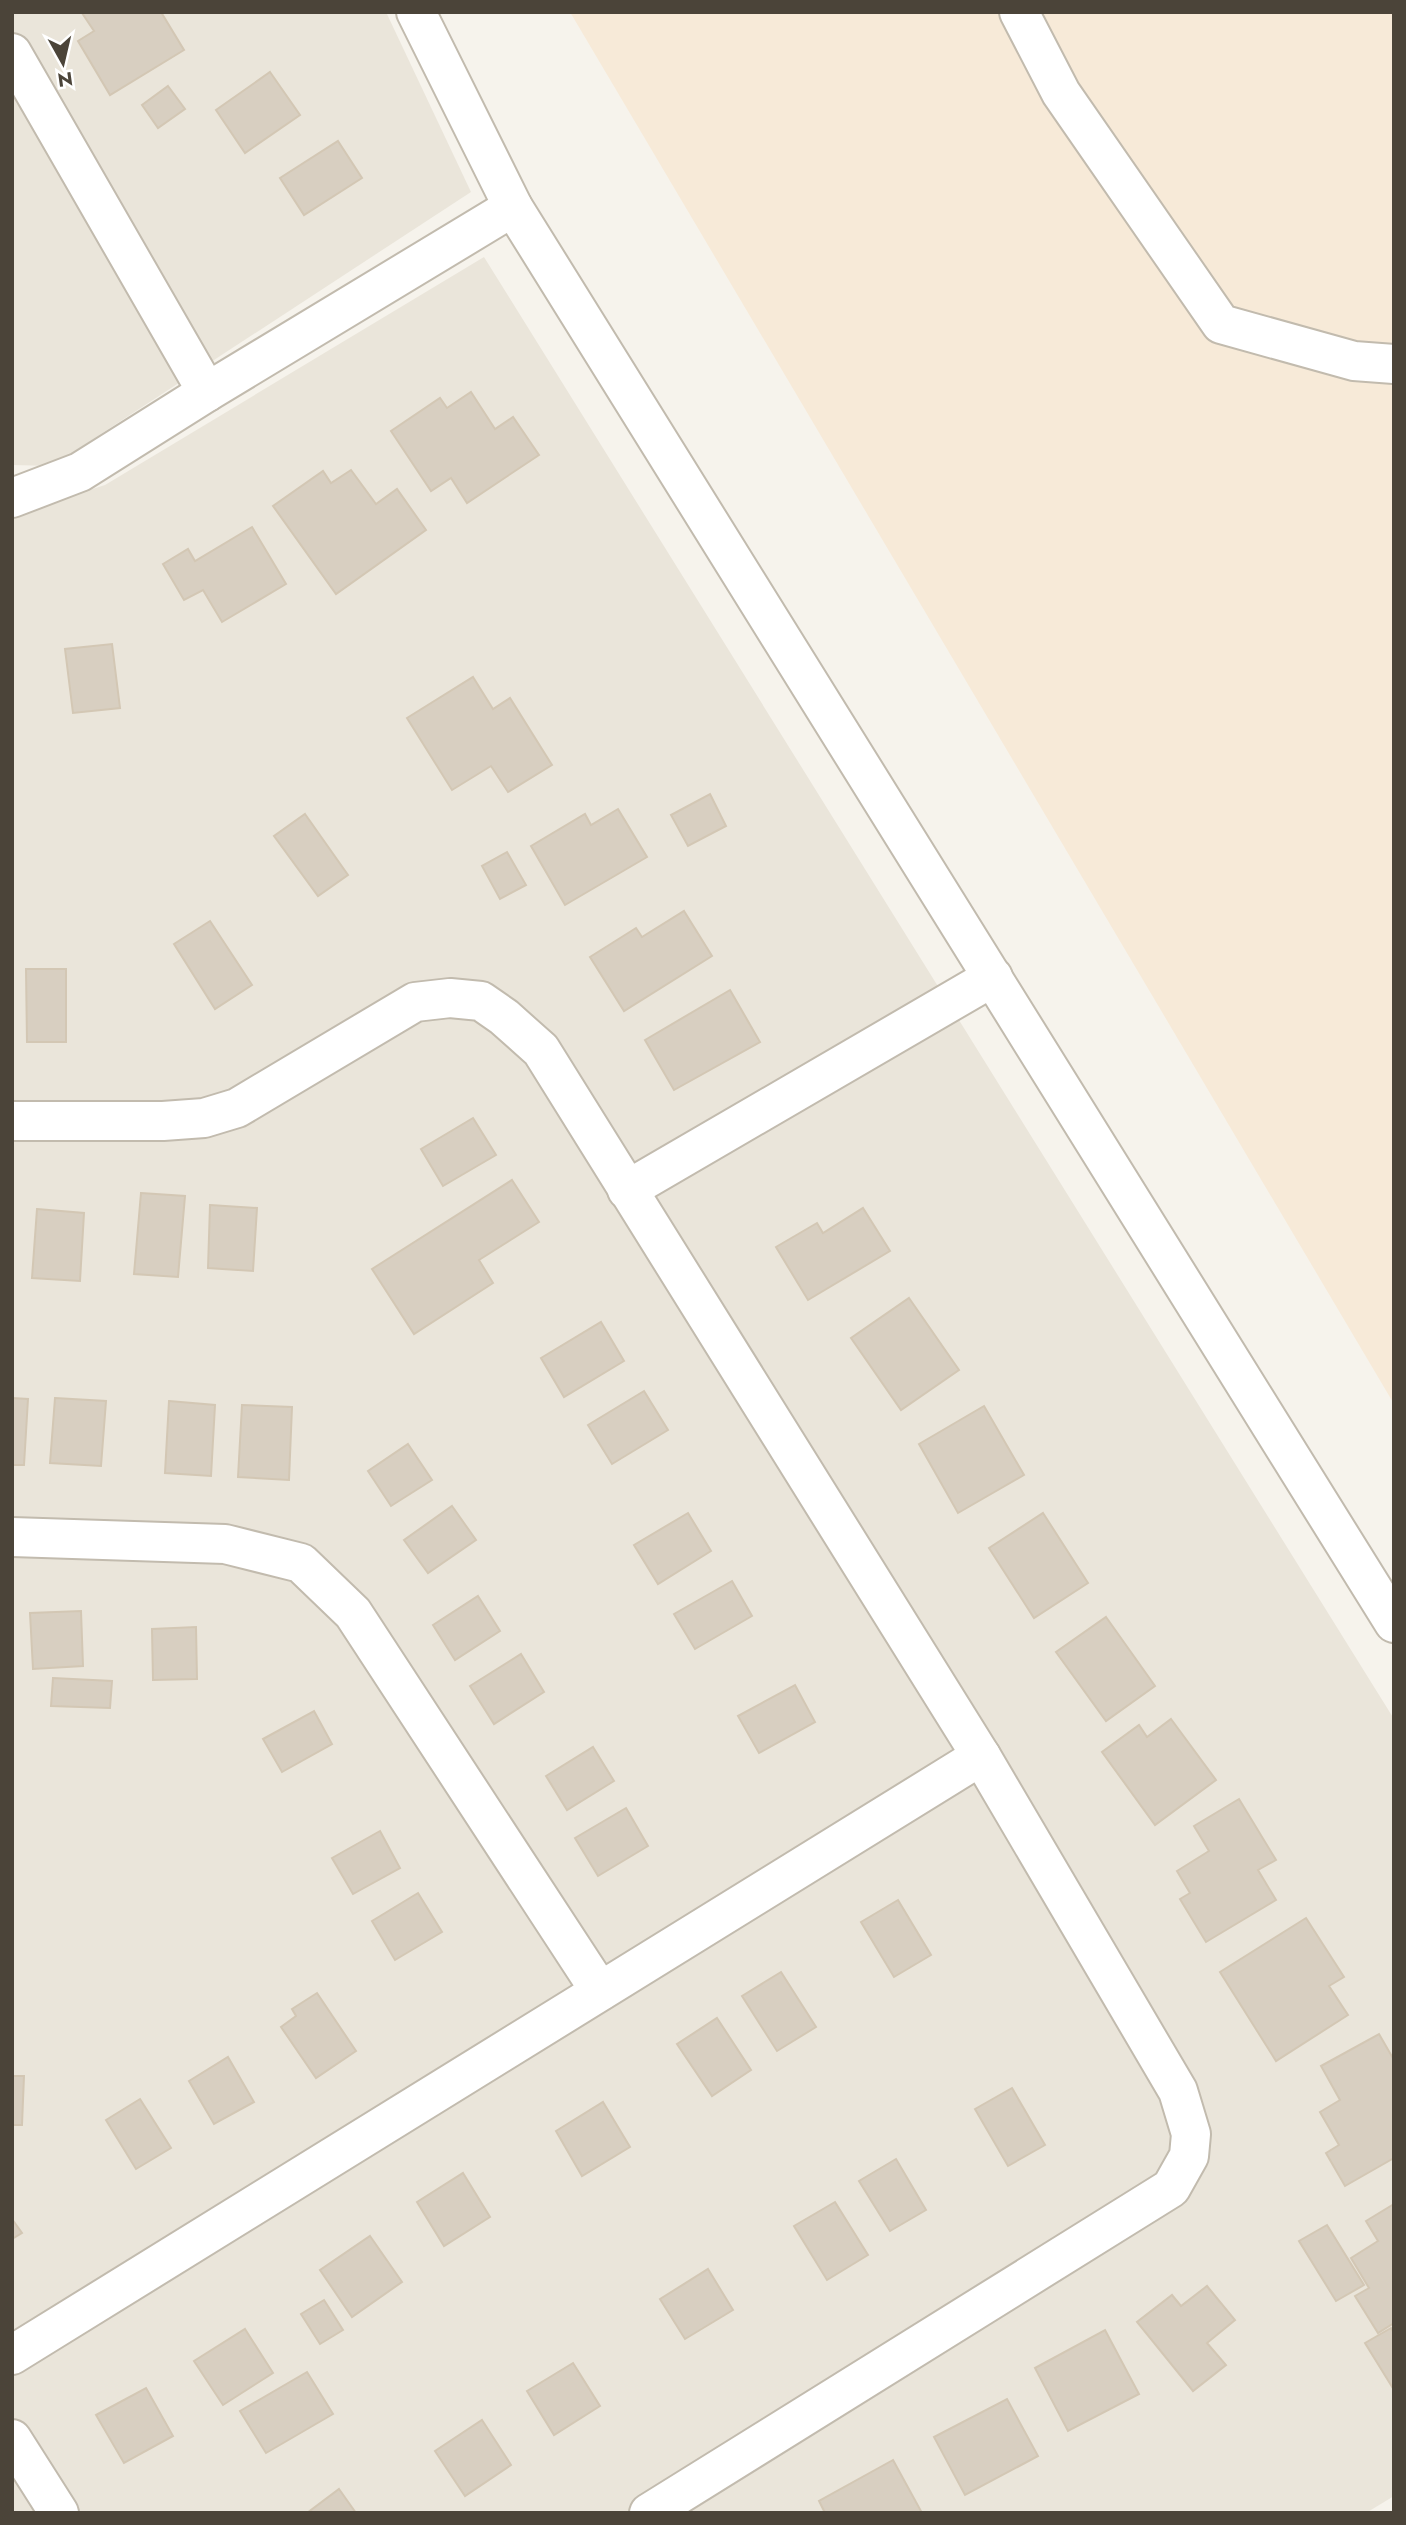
<svg xmlns="http://www.w3.org/2000/svg" width="1406" height="2525" font-family="Jost,sans-serif">
  <style>
    .residential { fill: #eae5da }
    .commercial { fill: #f7ead8 }
    .building { fill: #d8cfc1; stroke: #d3c7b4; stroke-width: 2 }
    .lines { fill: none; stroke-linecap: round; stroke-linejoin: round }
    .minor-casing { stroke: #c2bbae; stroke-width: 42 }
    .minor { stroke: #fff; stroke-width: 38 }
  </style>
  <rect width="100%" height="100%" fill="#f6f3ec"/>
  <g class="residential">
    <path d="M 12,12 L 386,12 L 471,192 L 52,466 L 12,465 Z"/>
    <path d="M 484,257 L 1394,1719 L 1394,2496 L 1366,2513 L 12,2513 L 12,515 L 105,485 Z"/>
  </g>
  <path class="commercial" d="M 570,12 L 1394,12 L 1394,1404 Z"/>
  <g class="building">
    <path d="M 161,12 L 184,50 L 110,95 L 78,41 L 94,31 L 82,13 Z"/>
    <path d="M 270,72 L 300,115 L 245,153 L 216,110 Z"/>
    <path d="M 168,86 L 185,109 L 158,128 L 142,105 Z"/>
    <path d="M 338,141 L 362,178 L 304,215 L 280,178 Z"/>
    <path d="M 471,392 L 495,429 L 513,417 L 539,455 L 467,503 L 451,478 L 431,491 L 391,431 L 440,398 L 447,408 Z"/>
    <path d="M 351,470 L 376,504 L 397,489 L 426,530 L 336,594 L 273,506 L 323,471 L 331,483 Z"/>
    <path d="M 252,527 L 286,584 L 222,622 L 203,590 L 184,600 L 163,564 L 188,549 L 195,561 Z"/>
    <path d="M 112,644 L 120,708 L 73,713 L 65,649 Z"/>
    <path d="M 473,677 L 493,709 L 510,698 L 552,765 L 508,792 L 491,766 L 452,790 L 407,718 Z"/>
    <path d="M 710,794 L 726,826 L 688,846 L 671,815 Z"/>
    <path d="M 618,809 L 647,857 L 565,905 L 531,846 L 585,814 L 591,825 Z"/>
    <path d="M 305,814 L 348,875 L 318,896 L 274,836 Z"/>
    <path d="M 507,852 L 526,885 L 500,899 L 482,866 Z"/>
    <path d="M 684,911 L 712,956 L 624,1011 L 590,957 L 636,928 L 642,937 Z"/>
    <path d="M 210,921 L 252,985 L 215,1009 L 174,944 Z"/>
    <path d="M 26,969 L 66,969 L 66,1042 L 27,1042 Z"/>
    <path d="M 730,990 L 760,1042 L 674,1090 L 645,1040 Z"/>
    <path d="M 473,1118 L 496,1155 L 443,1186 L 421,1149 Z"/>
    <path d="M 512,1180 L 539,1222 L 479,1260 L 493,1283 L 414,1334 L 372,1269 Z"/>
    <path d="M 141,1193 L 185,1196 L 178,1277 L 134,1274 Z"/>
    <path d="M 210,1205 L 257,1208 L 253,1271 L 208,1268 Z"/>
    <path d="M 863,1208 L 890,1251 L 808,1300 L 776,1247 L 817,1223 L 823,1233 Z"/>
    <path d="M 37,1209 L 84,1213 L 80,1281 L 32,1278 Z"/>
    <path d="M 909,1298 L 959,1370 L 901,1410 L 851,1338 Z"/>
    <path d="M 601,1322 L 624,1361 L 564,1397 L 541,1358 Z"/>
    <path d="M 644,1391 L 668,1430 L 612,1464 L 588,1425 Z"/>
    <path d="M 12,1398 L 28,1399 L 24,1465 L 12,1465 Z"/>
    <path d="M 55,1398 L 106,1401 L 101,1466 L 50,1463 Z"/>
    <path d="M 169,1401 L 215,1405 L 211,1476 L 165,1473 Z"/>
    <path d="M 242,1405 L 292,1407 L 289,1480 L 238,1477 Z"/>
    <path d="M 984,1406 L 1024,1475 L 958,1513 L 919,1444 Z"/>
    <path d="M 408,1444 L 432,1480 L 391,1506 L 368,1471 Z"/>
    <path d="M 452,1506 L 476,1540 L 428,1573 L 404,1540 Z"/>
    <path d="M 688,1513 L 711,1551 L 658,1584 L 634,1545 Z"/>
    <path d="M 1043,1513 L 1088,1583 L 1034,1618 L 989,1548 Z"/>
    <path d="M 732,1581 L 752,1616 L 695,1649 L 674,1614 Z"/>
    <path d="M 478,1596 L 500,1631 L 455,1660 L 433,1625 Z"/>
    <path d="M 81,1611 L 83,1666 L 33,1669 L 30,1613 Z"/>
    <path d="M 1106,1617 L 1155,1686 L 1106,1721 L 1056,1652 Z"/>
    <path d="M 196,1627 L 197,1679 L 153,1680 L 152,1629 Z"/>
    <path d="M 521,1654 L 544,1692 L 494,1724 L 470,1686 Z"/>
    <path d="M 53,1678 L 112,1681 L 110,1708 L 51,1706 Z"/>
    <path d="M 795,1685 L 815,1722 L 759,1753 L 738,1716 Z"/>
    <path d="M 314,1711 L 332,1744 L 282,1772 L 263,1739 Z"/>
    <path d="M 1171,1719 L 1216,1780 L 1155,1825 L 1102,1752 L 1139,1725 L 1147,1737 Z"/>
    <path d="M 593,1747 L 614,1781 L 567,1810 L 546,1776 Z"/>
    <path d="M 1239,1799 L 1276,1860 L 1258,1870 L 1276,1900 L 1206,1942 L 1180,1899 L 1190,1893 L 1177,1871 L 1209,1851 L 1194,1826 Z"/>
    <path d="M 626,1808 L 648,1846 L 598,1876 L 575,1838 Z"/>
    <path d="M 380,1831 L 400,1868 L 353,1894 L 332,1858 Z"/>
    <path d="M 418,1893 L 442,1932 L 395,1960 L 372,1921 Z"/>
    <path d="M 898,1900 L 931,1955 L 894,1977 L 861,1922 Z"/>
    <path d="M 1306,1918 L 1344,1977 L 1329,1986 L 1348,2015 L 1276,2061 L 1220,1972 Z"/>
    <path d="M 781,1972 L 816,2027 L 777,2051 L 742,1996 Z"/>
    <path d="M 317,1993 L 356,2051 L 316,2078 L 281,2027 L 296,2016 L 292,2009 Z"/>
    <path d="M 717,2018 L 751,2070 L 712,2096 L 677,2044 Z"/>
    <path d="M 1379,2034 L 1394,2060 L 1394,2158 L 1345,2186 L 1326,2153 L 1339,2145 L 1320,2112 L 1340,2100 L 1321,2066 Z"/>
    <path d="M 228,2057 L 254,2102 L 214,2124 L 189,2081 Z"/>
    <path d="M 12,2076 L 24,2076 L 22,2125 L 12,2125 Z"/>
    <path d="M 1012,2088 L 1045,2145 L 1008,2166 L 975,2109 Z"/>
    <path d="M 140,2099 L 171,2148 L 136,2169 L 106,2120 Z"/>
    <path d="M 603,2102 L 630,2147 L 582,2176 L 556,2131 Z"/>
    <path d="M 896,2159 L 926,2210 L 890,2231 L 859,2181 Z"/>
    <path d="M 463,2173 L 490,2217 L 444,2246 L 417,2202 Z"/>
    <path d="M 835,2202 L 868,2255 L 827,2280 L 794,2226 Z"/>
    <path d="M 1394,2204 L 1394,2323 L 1378,2333 L 1355,2296 L 1369,2288 L 1351,2258 L 1378,2241 L 1366,2221 Z"/>
    <path d="M 12,2219 L 22,2233 L 12,2239 Z"/>
    <path d="M 1327,2225 L 1364,2285 L 1336,2301 L 1299,2241 Z"/>
    <path d="M 370,2236 L 402,2282 L 352,2317 L 320,2270 Z"/>
    <path d="M 708,2269 L 733,2310 L 685,2339 L 660,2299 Z"/>
    <path d="M 1207,2286 L 1235,2320 L 1207,2343 L 1226,2365 L 1193,2391 L 1137,2322 L 1172,2295 L 1181,2306 Z"/>
    <path d="M 324,2300 L 343,2330 L 320,2344 L 301,2314 Z"/>
    <path d="M 1391,2328 L 1394,2333 L 1394,2390 L 1365,2343 Z"/>
    <path d="M 245,2329 L 273,2373 L 223,2405 L 194,2361 Z"/>
    <path d="M 1105,2330 L 1139,2394 L 1068,2431 L 1035,2368 Z"/>
    <path d="M 573,2363 L 600,2406 L 554,2435 L 527,2391 Z"/>
    <path d="M 307,2372 L 333,2414 L 266,2453 L 240,2411 Z"/>
    <path d="M 146,2388 L 173,2436 L 124,2463 L 96,2415 Z"/>
    <path d="M 1007,2399 L 1038,2456 L 965,2495 L 934,2437 Z"/>
    <path d="M 482,2420 L 511,2465 L 465,2496 L 435,2451 Z"/>
    <path d="M 893,2460 L 922,2513 L 825,2513 L 819,2501 Z"/>
    <path d="M 339,2489 L 356,2513 L 307,2513 Z"/>
  </g>
  <g class="lines">
    <defs>
      <g id="minor">
        <path d="M 416,12 L 513,207 L 1394,1623"/>
        <path d="M 1019,12 L 1061,93 L 1221,324 L 1354,361 L 1394,364"/>
        <path d="M 12,53 L 207,392"/>
        <path d="M 12,498 L 80,472 L 207,392 L 513,207"/>
        <path d="M 12,1121 L 163,1121 L 204,1118 L 237,1108 L 415,1002 L 450,998 L 481,1001 L 504,1017 L 541,1050 L 981,1756 L 1178,2091 L 1191,2134 L 1189,2156 L 1171,2188 L 649,2513"/>
        <path d="M 627,1190 L 993,977"/>
        <path d="M 12,1537 L 225,1544 L 301,1563 L 353,1613 L 600,1991"/>
        <path d="M 12,2355 L 981,1756"/>
        <path d="M 12,2439 L 59,2513"/>
      </g>
    </defs>
    <use href="#minor" class="minor-casing"/>
    <use href="#minor" class="minor"/>
  </g>
  <rect width="1406" height="2525" fill="none" stroke="#4b4439" stroke-width="28"/>
  <g transform="translate(63 63) rotate(172)" stroke="#ffffff" stroke-width="5" paint-order="stroke">
  <path d="M0-5L12 26L0 18L-12 26Z" fill="#4b4439"/>
  <text y="-10" font-size="19" font-weight="bold" text-anchor="middle" fill="#4b4439">N</text>
  </g>
</svg>
